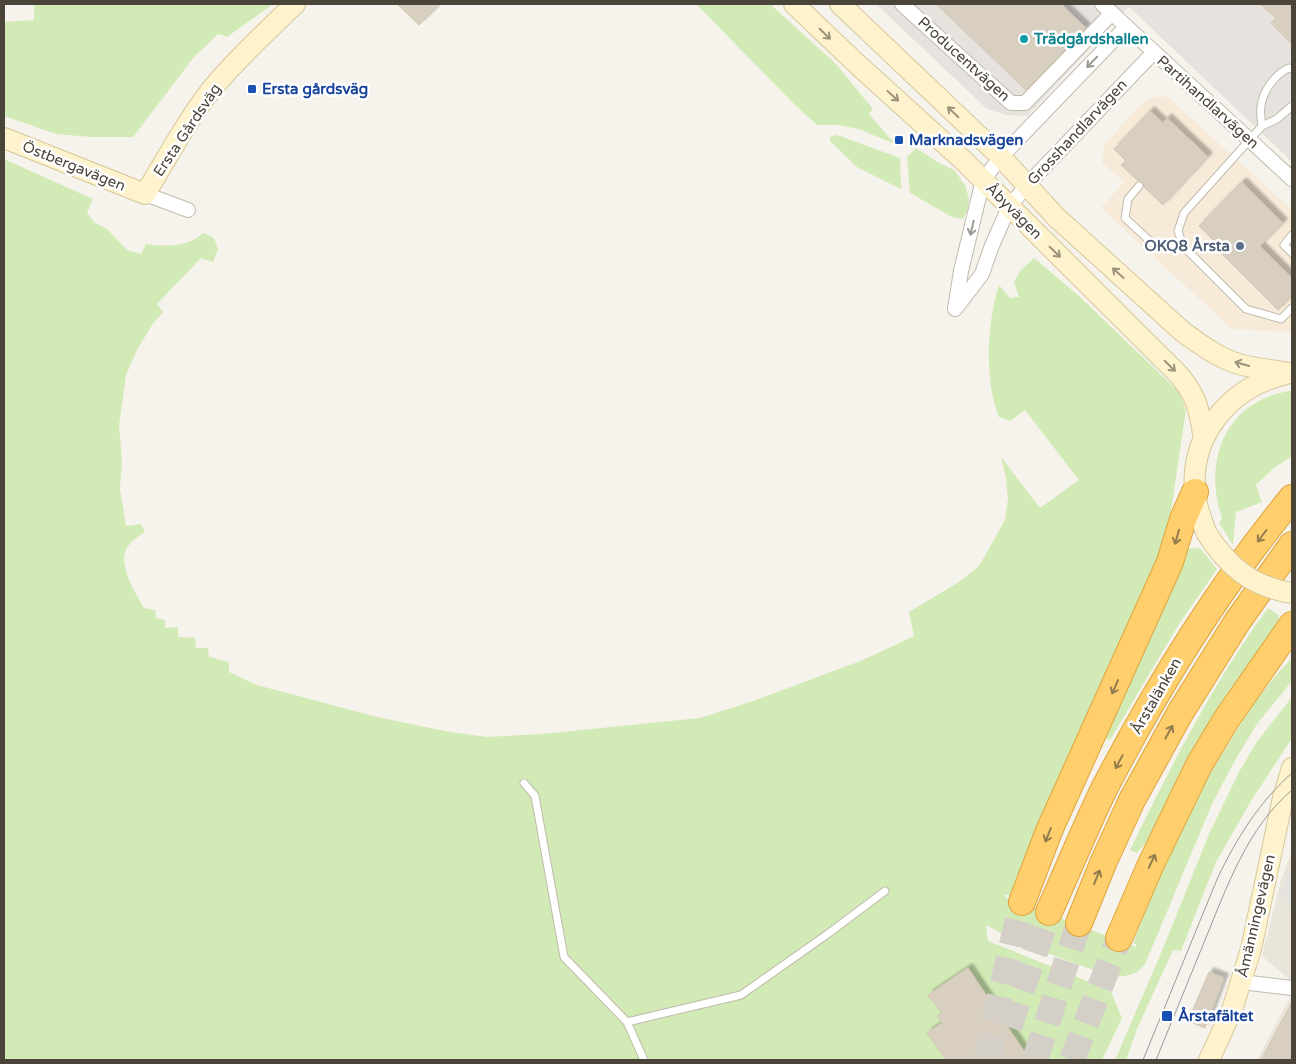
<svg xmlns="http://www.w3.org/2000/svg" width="1296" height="1064" font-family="'Varela Round',sans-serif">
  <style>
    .residential { fill: #eae5da }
    .commercial { fill: #f7ead8 }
    .industrial { fill: #e6e2dd }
    .green { fill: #d2eab5 }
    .parking { fill: #e5e3e0 }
    .building { fill: #d8cfc1; stroke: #d3c7b4; filter: url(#shadow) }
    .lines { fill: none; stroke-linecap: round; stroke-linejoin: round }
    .highway-tunnel { stroke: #d4d0c8; stroke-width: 26; stroke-dasharray: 26 13; stroke-linecap: butt }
    .lane-casing { stroke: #c2bbae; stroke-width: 9 }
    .street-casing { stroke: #c2bbae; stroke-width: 16 }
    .secondary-casing { stroke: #d6c79b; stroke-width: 22 }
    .highway-casing { stroke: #e0a43c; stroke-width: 28 }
    .lane { stroke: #fff; stroke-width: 7 }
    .street { stroke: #fff; stroke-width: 14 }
    .secondary { stroke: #fff3cd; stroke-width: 20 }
    .highway { stroke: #ffcf6e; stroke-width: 26 }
    .tram { stroke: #9a9a9a; stroke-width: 1 }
    .secondary-bridge-casing { stroke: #d6c79b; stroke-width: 22; stroke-linecap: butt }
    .secondary-bridge { stroke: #fff3cd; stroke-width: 20 }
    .oneway { stroke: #9c937c }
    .oneway2 { stroke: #9c9892 }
    .oneway3 { stroke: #937c4e }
    .culture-dot { fill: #0f9aa8; stroke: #fff; stroke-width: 2 }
    .transit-dot { fill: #1a4fb4; stroke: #fff; stroke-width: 2 }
    .service-dot { fill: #5c6f8a; stroke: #fff; stroke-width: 2 }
    .labels { text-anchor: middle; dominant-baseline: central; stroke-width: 5; stroke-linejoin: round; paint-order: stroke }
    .culture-label { font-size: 15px; font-weight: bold; fill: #0d838f; stroke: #fff; text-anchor: start }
    .street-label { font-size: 15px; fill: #4b4439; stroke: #fff }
    .transit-label { font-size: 15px; font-weight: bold; fill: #164399; stroke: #fff; text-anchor: start }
    .service-label { font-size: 15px; font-weight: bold; fill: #4e5e75; stroke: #fff; text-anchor: end }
  </style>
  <defs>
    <filter id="shadow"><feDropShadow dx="4.5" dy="-4.5" stdDeviation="1" flood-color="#0004"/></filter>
  </defs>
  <rect width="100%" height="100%" fill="#f6f3ec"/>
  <g class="residential">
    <path d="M 1292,851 L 1292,982 L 1262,956 L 1281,880 Z"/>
    <path d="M 1292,993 L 1292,1060 L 1257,1060 Z"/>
  </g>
  <path class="commercial" d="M 1160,96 L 1169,98 L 1292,210 L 1292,332 L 1232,329 L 1101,208 L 1124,182 L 1102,163 L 1104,145 L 1138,107 L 1148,99 Z"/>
  <path class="industrial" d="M 876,4 L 1292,4 L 1292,162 L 1129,7 L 1027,116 L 1006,115 L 987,109 Z"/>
  <g class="green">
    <path d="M 34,4 L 273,4 L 227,37 L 218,34 L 194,57 L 133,137 L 91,137 L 56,134 L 4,116 L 4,22 L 34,20 Z"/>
    <path d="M 696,4 L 770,4 L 836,64 L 873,109 L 869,114 L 895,144 L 859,129 L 838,125 L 817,125 L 796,106 Z"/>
    <path d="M 837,135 L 900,158 L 901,189 L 857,167 L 830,141 L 830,137 Z"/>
    <path d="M 916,148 L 939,163 L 954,170 L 965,185 L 969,199 L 968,208 L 963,219 L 952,217 L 910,193 L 907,157 Z"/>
    <path d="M 4,159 L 93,199 L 87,213 L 95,223 L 107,229 L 127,250 L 141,254 L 146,244 C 168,247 186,247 204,233 L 214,238 L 218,249 L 213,262 L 201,258 L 157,304 L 163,312 L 152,325 L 137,350 L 126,375 L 119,426 L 122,460 L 120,489 L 126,526 L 141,524 L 145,532 C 139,536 130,542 127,548 C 117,564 136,594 144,608 L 155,610 L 156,618 L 165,620 L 165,628 L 178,627 L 178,637 L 195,638 L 196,648 L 208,648 L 209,657 L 229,662 L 229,672 L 257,685 L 377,717 L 450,732 L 487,737 L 542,734 L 700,718 L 753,701 L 863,660 L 914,636 L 909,612 L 959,582 L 979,566 L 1005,520 L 1008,498 L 1006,478 L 1001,457 L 1040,508 L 1079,480 L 1025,410 L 1010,421 L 999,417 C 984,381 987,322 999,285 L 1010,298 L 1019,297 L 1014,282 L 1021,270 L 1034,258 L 1079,296 L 1179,392 L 1186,410 L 1168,531 L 1145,595 L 1011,896 L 1005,894 L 1005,897 L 1136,947 L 1136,944 L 1133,943 C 1146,911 1158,879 1172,847 C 1188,811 1208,777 1229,743 C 1247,713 1267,683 1292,658 L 1292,681 L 1257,724 L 1234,762 L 1212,804 L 1148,957 L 1145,964 L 1137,972 L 1126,976 L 1113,977 L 1022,944 L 986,925 L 988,941 L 1097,985 L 1111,992 L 1122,1018 L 1102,1060 L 4,1060 Z"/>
    <path d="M 1292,390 L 1292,456 L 1274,468 L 1256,485 L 1262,502 L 1236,512 L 1233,545 L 1219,523 L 1222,518 C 1207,475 1216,424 1259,401 C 1270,395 1281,393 1292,390 Z"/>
    <path d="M 1200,548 L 1217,569 L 1179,624 L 1110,740 L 1102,737 L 1185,549 Z"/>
    <path d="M 1268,608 L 1279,615 L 1279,621 L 1159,828 L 1137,853 L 1130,850 C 1171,766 1213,683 1268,608 Z"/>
    <path d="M 1292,697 L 1292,738 L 1251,801 L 1216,862 L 1181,951 L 1173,950 L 1137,1029 L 1126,1060 L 1115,1060 L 1162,951 L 1209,834 L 1239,772 L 1256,743 Z"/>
  </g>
  <path class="parking" d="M 1292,871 L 1292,909 L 1280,896 L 1287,875 Z"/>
  <g class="building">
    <path d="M 397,4 L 440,4 L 419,25 Z"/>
    <path d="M 936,4 L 1061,4 L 1086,28 L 1026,90 Z"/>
    <path d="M 1260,4 L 1292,4 L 1292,44 L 1271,23 L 1276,18 Z"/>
    <path d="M 1150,111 L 1163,123 L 1167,118 L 1208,157 L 1163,205 L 1144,187 L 1143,182 L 1138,181 L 1121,165 L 1126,161 L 1114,149 Z"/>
    <path d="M 1242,182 L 1283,223 L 1260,246 L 1292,278 L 1292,296 L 1278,310 L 1217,249 L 1220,247 L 1199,226 Z"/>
    <path d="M 968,968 L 1030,1060 L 946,1060 L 927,1033 L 942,1023 L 937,1016 L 942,1013 L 928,995 Z"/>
    <path d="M 1209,972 L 1224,978 L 1205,1028 L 1188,1021 Z"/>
    <path d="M 1292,1002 L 1292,1060 L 1261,1060 Z"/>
  </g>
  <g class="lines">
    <g class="highway-tunnel">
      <path d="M 1009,1027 L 1049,912"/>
      <path d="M 988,1060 L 992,1030 L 1022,902"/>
      <path d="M 1035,1060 L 1079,923"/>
      <path d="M 1072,1060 L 1119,938"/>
    </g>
    <defs>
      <g id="lane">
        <path d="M 1292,106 L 1277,119 L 1262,126 L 1184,213 L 1178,231 L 1183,246 L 1246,309 L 1281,319 L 1292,308"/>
        <path d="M 1262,126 C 1261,120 1260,112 1261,106 C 1263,91 1275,74 1289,68 L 1292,69"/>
        <path d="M 1139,186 L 1128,199 L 1125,218 L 1152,243 L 1183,246"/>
        <path d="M 1292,235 L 1284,245 L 1292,253"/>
        <path d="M 524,783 L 535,796 L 564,957 L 627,1022 L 741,995 L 829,933 L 885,891"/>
        <path d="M 627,1022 L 644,1060"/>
      </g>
      <g id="street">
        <path d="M 902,4 L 1011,103 L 1025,103 L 1112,13"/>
        <path d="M 1102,4 L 1292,179"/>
        <path d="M 145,194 L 188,210"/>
        <path d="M 956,308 L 982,274 L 991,248 L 1009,207 L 1027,185 L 1153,53"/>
        <path d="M 955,309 L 961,271 L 983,180 L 1001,157 L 1126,27"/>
        <path d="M 1241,982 L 1292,988"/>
      </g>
      <g id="secondary">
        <path d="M 794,4 L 857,64 L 964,161 L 1179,375 C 1198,398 1199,410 1204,439"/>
        <path d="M 840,4 L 1001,157 L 1056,217 L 1183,332 C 1201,345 1220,359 1242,365 C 1258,369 1274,370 1290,373"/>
        <path d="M 4,138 L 145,194 C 168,157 188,118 215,85 C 240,56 268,30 295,4"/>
        <path d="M 1206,532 C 1201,519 1196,506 1195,492 C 1190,433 1231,387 1286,374"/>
        <path d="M 1209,1060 L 1232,1010 L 1251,949 L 1283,798 L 1292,768"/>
      </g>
      <g id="highway">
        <path d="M 1022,902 L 1049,831 L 1170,562 L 1183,519 L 1195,492"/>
        <path d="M 1049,912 C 1068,870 1085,828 1105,787 C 1158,685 1219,587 1292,498"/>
        <path d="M 1079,923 L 1104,861 L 1132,800 L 1180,713 L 1237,622 L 1292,545"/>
        <path d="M 1119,938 L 1151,864 L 1199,765 L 1226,720 L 1292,625"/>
      </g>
    </defs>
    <use href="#lane" class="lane-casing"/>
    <use href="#street" class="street-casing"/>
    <use href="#secondary" class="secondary-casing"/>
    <use href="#highway" class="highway-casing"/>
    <use href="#lane" class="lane"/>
    <use href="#street" class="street"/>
    <use href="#secondary" class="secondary"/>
    <use href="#highway" class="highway"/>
    <g class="tram">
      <path d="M 1143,1060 L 1218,877 C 1237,838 1259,802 1292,773"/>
      <path d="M 1156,1060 C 1172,1020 1189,980 1205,940 C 1227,887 1247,828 1292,790"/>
    </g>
    <defs>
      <path id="secondary-bridge" d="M 1206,532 C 1227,566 1252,587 1292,593"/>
    </defs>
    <use href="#secondary-bridge" class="secondary-bridge-casing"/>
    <use href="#secondary-bridge" class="secondary-bridge"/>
  </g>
  <defs><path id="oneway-shaft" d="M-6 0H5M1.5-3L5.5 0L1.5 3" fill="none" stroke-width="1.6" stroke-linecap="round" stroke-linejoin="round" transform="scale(1.25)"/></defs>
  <g class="oneway">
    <use href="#oneway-shaft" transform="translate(825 34) rotate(44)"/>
    <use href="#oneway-shaft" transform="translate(893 96) rotate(42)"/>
    <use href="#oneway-shaft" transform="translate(953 112) rotate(-136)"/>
    <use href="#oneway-shaft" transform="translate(1055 252) rotate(44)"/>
    <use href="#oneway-shaft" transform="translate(1118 273) rotate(-138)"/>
    <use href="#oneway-shaft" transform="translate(1242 364) rotate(-164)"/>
    <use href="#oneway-shaft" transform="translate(1170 366) rotate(45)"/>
  </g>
  <g class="oneway2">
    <use href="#oneway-shaft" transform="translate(1092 62) rotate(134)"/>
    <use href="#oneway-shaft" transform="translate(972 228) rotate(103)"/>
  </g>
  <g class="oneway3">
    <use href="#oneway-shaft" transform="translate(1262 536) rotate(127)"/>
    <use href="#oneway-shaft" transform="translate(1177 537) rotate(106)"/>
    <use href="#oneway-shaft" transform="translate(1115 687) rotate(114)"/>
    <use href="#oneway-shaft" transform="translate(1169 732) rotate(-61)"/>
    <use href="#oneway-shaft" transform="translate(1119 762) rotate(118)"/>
    <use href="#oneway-shaft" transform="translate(1048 835) rotate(112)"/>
    <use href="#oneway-shaft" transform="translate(1152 861) rotate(-65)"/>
    <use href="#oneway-shaft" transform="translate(1097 877) rotate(-68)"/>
  </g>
  <circle class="culture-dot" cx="1024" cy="39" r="5"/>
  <g class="transit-dot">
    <rect x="247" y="84" width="10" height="10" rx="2.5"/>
    <rect x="894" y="135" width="10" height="10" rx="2.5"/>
    <rect x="1161" y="1010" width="12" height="12" rx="2.5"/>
  </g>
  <circle class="service-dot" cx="1240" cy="246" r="5"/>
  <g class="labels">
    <g class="culture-label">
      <text x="1034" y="39">Trädgårdshallen</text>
    </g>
    <g class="street-label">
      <text transform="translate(964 59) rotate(42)">Producentvägen</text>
      <text transform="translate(1208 102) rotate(42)">Partihandlarvägen</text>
      <text transform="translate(187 130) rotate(-56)">Ersta Gårdsväg</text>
      <text transform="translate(1077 132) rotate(-47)">Grosshandlarvägen</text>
      <text transform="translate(74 166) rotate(22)">Östbergavägen</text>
      <text transform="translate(1014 211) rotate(45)">Åbyvägen</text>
      <text transform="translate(1156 696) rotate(-60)">Årstalänken</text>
      <text transform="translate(1256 916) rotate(-77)">Åmänningevägen</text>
    </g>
    <g class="transit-label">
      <text x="262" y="89">Ersta gårdsväg</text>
      <text x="909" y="140">Marknadsvägen</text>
      <text x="1178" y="1016">Årstafältet</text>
    </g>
    <g class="service-label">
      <text x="1230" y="246">OKQ8 Årsta</text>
    </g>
  </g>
  <rect width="1296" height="1064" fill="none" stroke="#4b4439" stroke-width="10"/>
</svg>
